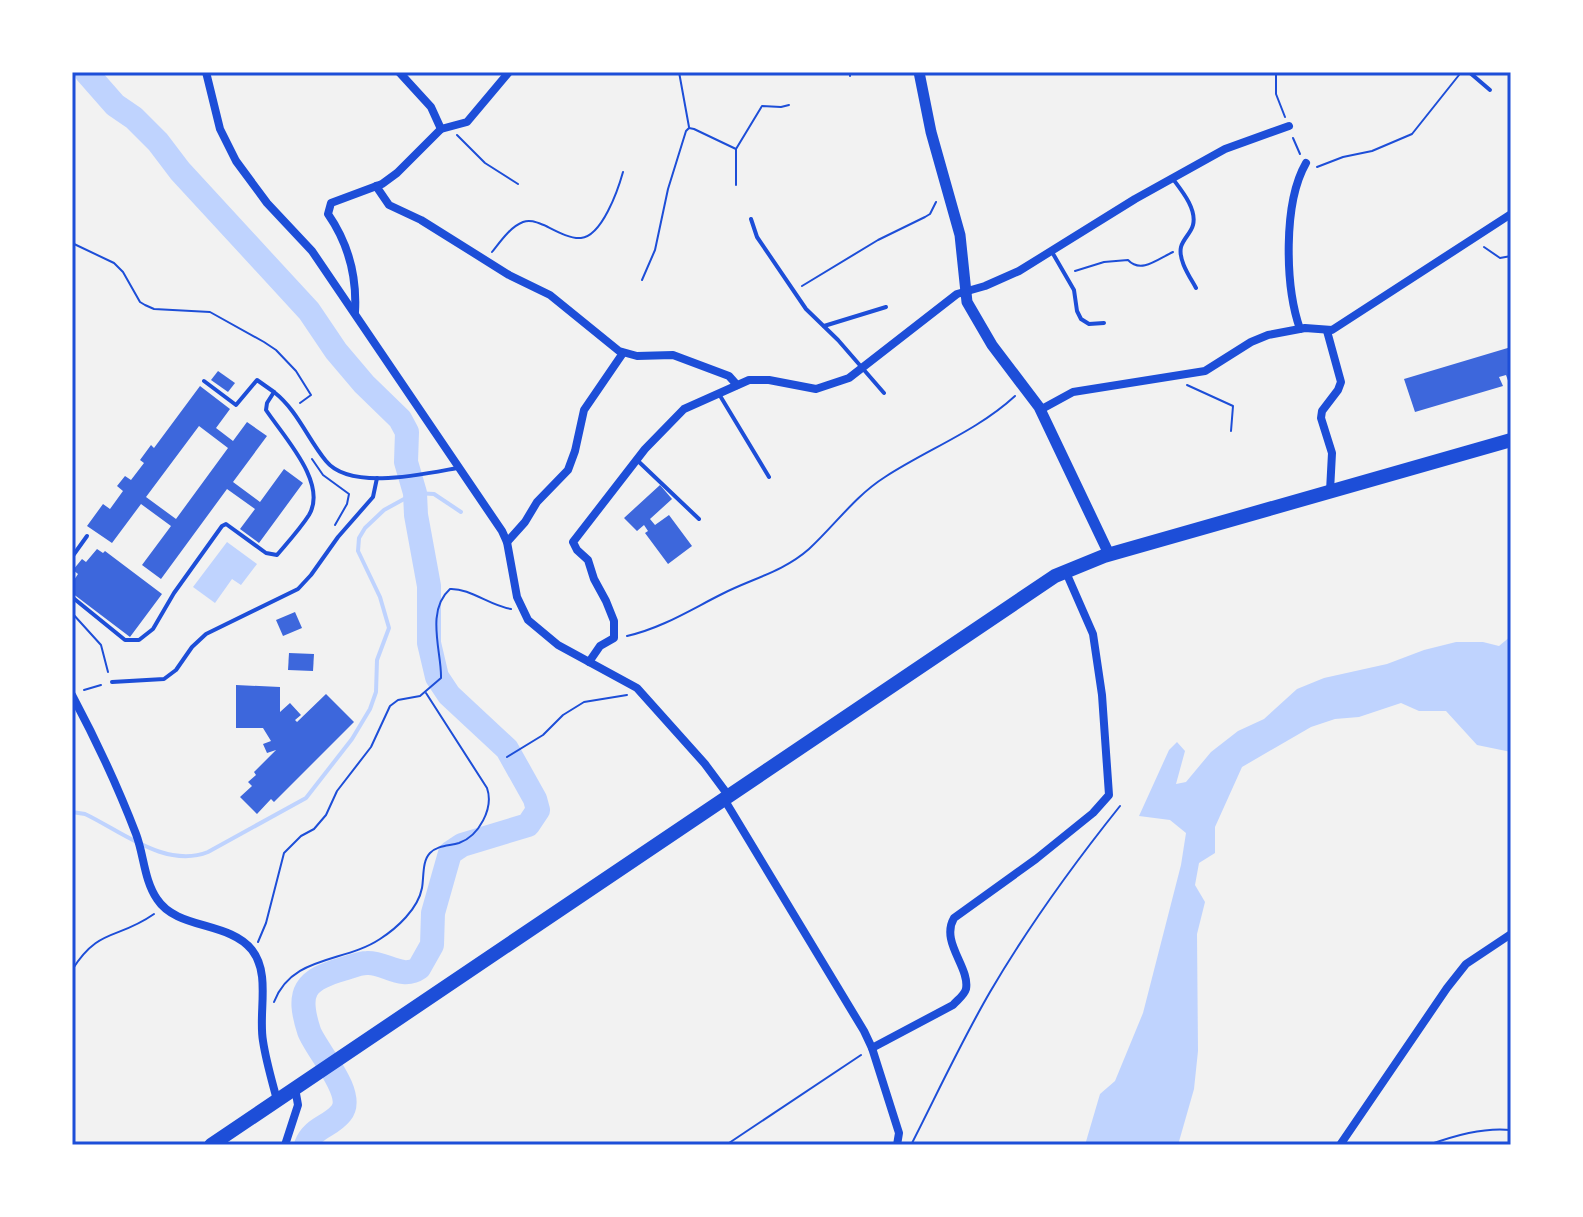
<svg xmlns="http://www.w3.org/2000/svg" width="1583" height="1217" font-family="Lato,sans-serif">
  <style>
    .water { fill: #bfd3fe }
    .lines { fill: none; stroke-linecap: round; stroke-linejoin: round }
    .stream { stroke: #bfd3fe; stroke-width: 4 }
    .river { stroke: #bfd3fe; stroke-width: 24 }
    .building { fill: #3d67dc; fill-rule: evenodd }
    .path { stroke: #1d4ed8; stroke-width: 2 }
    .service { stroke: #1d4ed8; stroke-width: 4 }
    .minor { stroke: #1d4ed8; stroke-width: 8 }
    .tertiary { stroke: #1d4ed8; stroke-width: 11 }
    .trunk { stroke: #1d4ed8; stroke-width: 14 }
    .neatline { fill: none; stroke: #1d4ed8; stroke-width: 3 }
  </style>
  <rect width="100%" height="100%" fill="#f2f2f2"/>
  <g class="water">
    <path d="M 227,542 L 257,564 L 241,585 L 232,579 L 215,603 L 193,587 Z"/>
    <path d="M 1511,636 L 1511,752 L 1477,745 L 1446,711 L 1419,711 L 1401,703 L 1359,717 L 1335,719 L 1311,727 L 1242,767 L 1215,827 L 1215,853 L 1199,863 L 1195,885 L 1205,902 L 1197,934 L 1198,1051 L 1194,1089 L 1178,1145 L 1085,1145 L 1100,1094 L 1115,1081 L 1143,1013 L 1181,865 L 1186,833 L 1170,820 L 1139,816 L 1169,750 L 1177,742 L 1185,751 L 1176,784 L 1186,782 L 1211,752 L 1238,731 L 1264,719 L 1297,689 L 1324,678 L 1387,664 L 1424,650 L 1456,642 L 1483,642 L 1499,646 Z"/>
  </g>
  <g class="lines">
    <path class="stream" d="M 72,812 L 85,814 C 121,831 166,869 208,852 L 306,798 L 352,739 L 370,709 L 376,692 L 377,660 L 389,628 L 380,597 L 358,551 L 359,538 L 365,528 L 384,510 L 415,493 L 434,494 L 461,512"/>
    <path class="river" d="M 86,72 L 115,105 L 134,118 L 158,142 L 180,171 L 309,311 L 336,351 L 364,384 L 400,419 L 407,432 L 406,462 L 415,493 L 416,515 L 429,586 L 429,643 L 437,677 L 449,695 L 507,749 L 535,799 L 538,810 L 528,825 L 462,845 L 450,853 L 433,913 L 432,945 L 419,968 C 402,980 385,962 367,963 C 359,963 350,967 343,969 C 305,980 296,991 309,1031 C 315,1049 357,1094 341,1113 C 330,1127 313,1127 306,1145"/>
  </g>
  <g class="building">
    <path d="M 1511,347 L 1511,389 L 1506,375 L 1499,377 L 1503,386 L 1415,412 L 1404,379 Z"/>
    <path d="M 218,371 L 235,383 L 228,392 L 211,380 Z"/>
    <path d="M 200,386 L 230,409 L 216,428 L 233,441 L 247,422 L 267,436 L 233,482 L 260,502 L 284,469 L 303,483 L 259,543 L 240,529 L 255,509 L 227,489 L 161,579 L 142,565 L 171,526 L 141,504 L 112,543 L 87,526 L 103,504 L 110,509 L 123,491 L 117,486 L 125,476 L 131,480 L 144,463 L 140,460 L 151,445 L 154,448 ZM 199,426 L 228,448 L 176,519 L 146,497 Z"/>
    <path d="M 660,485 L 672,499 L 650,519 L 655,525 L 669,515 L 692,546 L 668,564 L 645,533 L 648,531 L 644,525 L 637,531 L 624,518 Z"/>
    <path d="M 97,549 L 103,553 L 105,551 L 162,594 L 130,637 L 72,593 L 72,583 L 78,574 L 73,570 L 82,559 L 86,562 Z"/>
    <path d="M 295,612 L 302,628 L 283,636 L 276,620 Z"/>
    <path d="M 289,653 L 314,654 L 313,671 L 288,670 Z"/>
    <path d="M 236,685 L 280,687 L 280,712 L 290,703 L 301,715 L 295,720 L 297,722 L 326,694 L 354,722 L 274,802 L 271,799 L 257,814 L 240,797 L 252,786 L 248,782 L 256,775 L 254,772 L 276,750 L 267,753 L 263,744 L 271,741 L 263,728 L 236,728 Z"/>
  </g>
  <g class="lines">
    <g class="path">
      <path d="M 679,72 L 689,127"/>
      <path d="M 850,72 L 850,76"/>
      <path d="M 1276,72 L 1276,94 L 1285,117"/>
      <path d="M 457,135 L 485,163 L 518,184"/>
      <path d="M 1293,138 L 1300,154"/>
      <path d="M 1317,167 L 1343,157 L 1372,151 L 1412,134 L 1459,75"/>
      <path d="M 736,185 L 736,149 L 762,106 L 781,107 L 789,105"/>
      <path d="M 72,243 L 114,263 L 123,272 L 140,302 L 145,305 L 154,309 L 210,312 L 264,342 L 276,350 L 296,371 L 311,395 L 300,403"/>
      <path d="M 1484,247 L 1500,258 L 1511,256"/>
      <path d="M 492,252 C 500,242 510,227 523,222 C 531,219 538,223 546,226 C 556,231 570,239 581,238 C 602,236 618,190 623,172"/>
      <path d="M 1075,271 L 1104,262 L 1128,260 C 1141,274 1158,259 1173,252"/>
      <path d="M 642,280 L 655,250 L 668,189 L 686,131 L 689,128 L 694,129 L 736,149"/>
      <path d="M 802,286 L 878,240 L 925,217 L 930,214 L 936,202"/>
      <path d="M 1187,385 L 1233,406 L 1231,431"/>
      <path d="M 312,459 L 323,475 L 349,494 L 347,504 L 335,525"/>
      <path d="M 72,613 L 101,645 L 108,672"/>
      <path d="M 627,636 C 662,628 690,610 722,594 C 751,579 783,572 809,549 C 835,525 855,496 885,477 C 928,449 977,431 1015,396"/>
      <path d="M 84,690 L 101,685"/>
      <path d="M 507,757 L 543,735 L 563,715 L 584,702 L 627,695"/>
      <path d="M 258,942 L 266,923 L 284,853 L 301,836 L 314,829 L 326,815 L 337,791 L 371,747 L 390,706 L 398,700 L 420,696 L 441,678 C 442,653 425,611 450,589 C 470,588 490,606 511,609"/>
      <path d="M 72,970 C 99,927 117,940 154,914"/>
      <path d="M 274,1002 C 292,955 344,963 380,939 C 397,928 418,909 422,888 C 424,877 422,861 430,853 C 438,845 449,846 459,843 C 479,836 494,808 487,788 L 426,693"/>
      <path d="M 726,1145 L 861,1055"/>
      <path d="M 911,1145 C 937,1094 961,1042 990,992 C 1028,927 1072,866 1120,806"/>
      <path d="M 1428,1145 C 1454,1136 1483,1127 1511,1130"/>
    </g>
    <g class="service">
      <path d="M 1469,72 L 1490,90"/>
      <path d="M 1173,179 C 1182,191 1197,209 1193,225 C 1191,233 1183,239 1181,247 C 1178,260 1190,277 1196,288"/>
      <path d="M 751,219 L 757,237 L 806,309 L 838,340 L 884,393"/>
      <path d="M 1052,252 L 1074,290 L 1077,311 L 1081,319 L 1089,324 L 1104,323"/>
      <path d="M 824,326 L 886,307"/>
      <path d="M 274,392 C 298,411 307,438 326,461 C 350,491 424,474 457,468"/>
      <path d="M 719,394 L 769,477"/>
      <path d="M 638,461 L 699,519"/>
      <path d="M 72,557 L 87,536"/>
      <path d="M 72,597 L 125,640 L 139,640 L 153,629 L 174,593 L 222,526 L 226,524 L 266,553 L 277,555 C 288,542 300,529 309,515 C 328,483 284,437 266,410 L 267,403 L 274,392 L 257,380 L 236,405 L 204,381"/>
      <path d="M 112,682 L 164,679 L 176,670 L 192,647 L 206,634 L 298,589 L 311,575 L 338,537 L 373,497 L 377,478"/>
    </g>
    <g class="minor">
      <path d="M 206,72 L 220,129 L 236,161 L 267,203 L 312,251 L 502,531 L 507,542 L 517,597 L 528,620 L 558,645 L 637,688 L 705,764 L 728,795"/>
      <path d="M 399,72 L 431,107 L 441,129"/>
      <path d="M 376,186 L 389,205 L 421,220 L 509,275 L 550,295 L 619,351 L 637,356 L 673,355 L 729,376 L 737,385"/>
      <path d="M 355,312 C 357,277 348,243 328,214 L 331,203 L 382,184 L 397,173 L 441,129 L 467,122 L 509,72"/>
      <path d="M 1300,329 C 1285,286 1283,203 1306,163"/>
      <path d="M 1327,331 L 1341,382 L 1338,390 L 1322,411 L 1321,418 L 1332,453 L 1330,491"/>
      <path d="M 1040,410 L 1073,392 L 1205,371 L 1251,342 L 1268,335 L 1305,328 L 1332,330 L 1511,214"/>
      <path d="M 507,542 L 525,522 L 537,502 L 568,470 L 575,451 L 584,410 L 623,353"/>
      <path d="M 589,662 L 600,646 L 614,638 L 614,621 L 606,601 L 594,579 L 588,560 L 577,550 L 573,542 L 645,449 L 684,409 L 749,380 L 769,380 L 816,389 L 849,378 L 957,294 L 985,286 L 1019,271 L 1135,199 L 1225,149 L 1289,126"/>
      <path d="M 72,695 C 96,740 118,787 136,834 C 144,855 144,880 157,899 C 177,930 229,921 252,950 C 271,974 258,1013 263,1041 C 266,1061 272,1081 277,1100"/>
      <path d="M 724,799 L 864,1031 L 872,1048 L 899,1133 L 897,1145"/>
      <path d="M 872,1048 L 953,1005 C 957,1000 964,996 966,989 C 970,967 940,942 954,918 L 1036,859 L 1093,813 L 1109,795 L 1102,695 L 1093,634 L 1065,570"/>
      <path d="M 285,1145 L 298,1105 L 295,1088"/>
      <path d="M 1340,1145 L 1447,988 L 1466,964 L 1511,934"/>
    </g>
    <path class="tertiary" d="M 919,72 L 931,132 L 960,235 L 967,302 L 992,345 L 1039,407 L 1109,554"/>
    <path class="trunk" d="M 211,1145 L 1055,576 L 1104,556 L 1511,440"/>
  </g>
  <rect width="1583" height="1217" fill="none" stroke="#ffffff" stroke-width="148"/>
  <rect x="74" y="74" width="1435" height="1069" class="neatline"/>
</svg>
